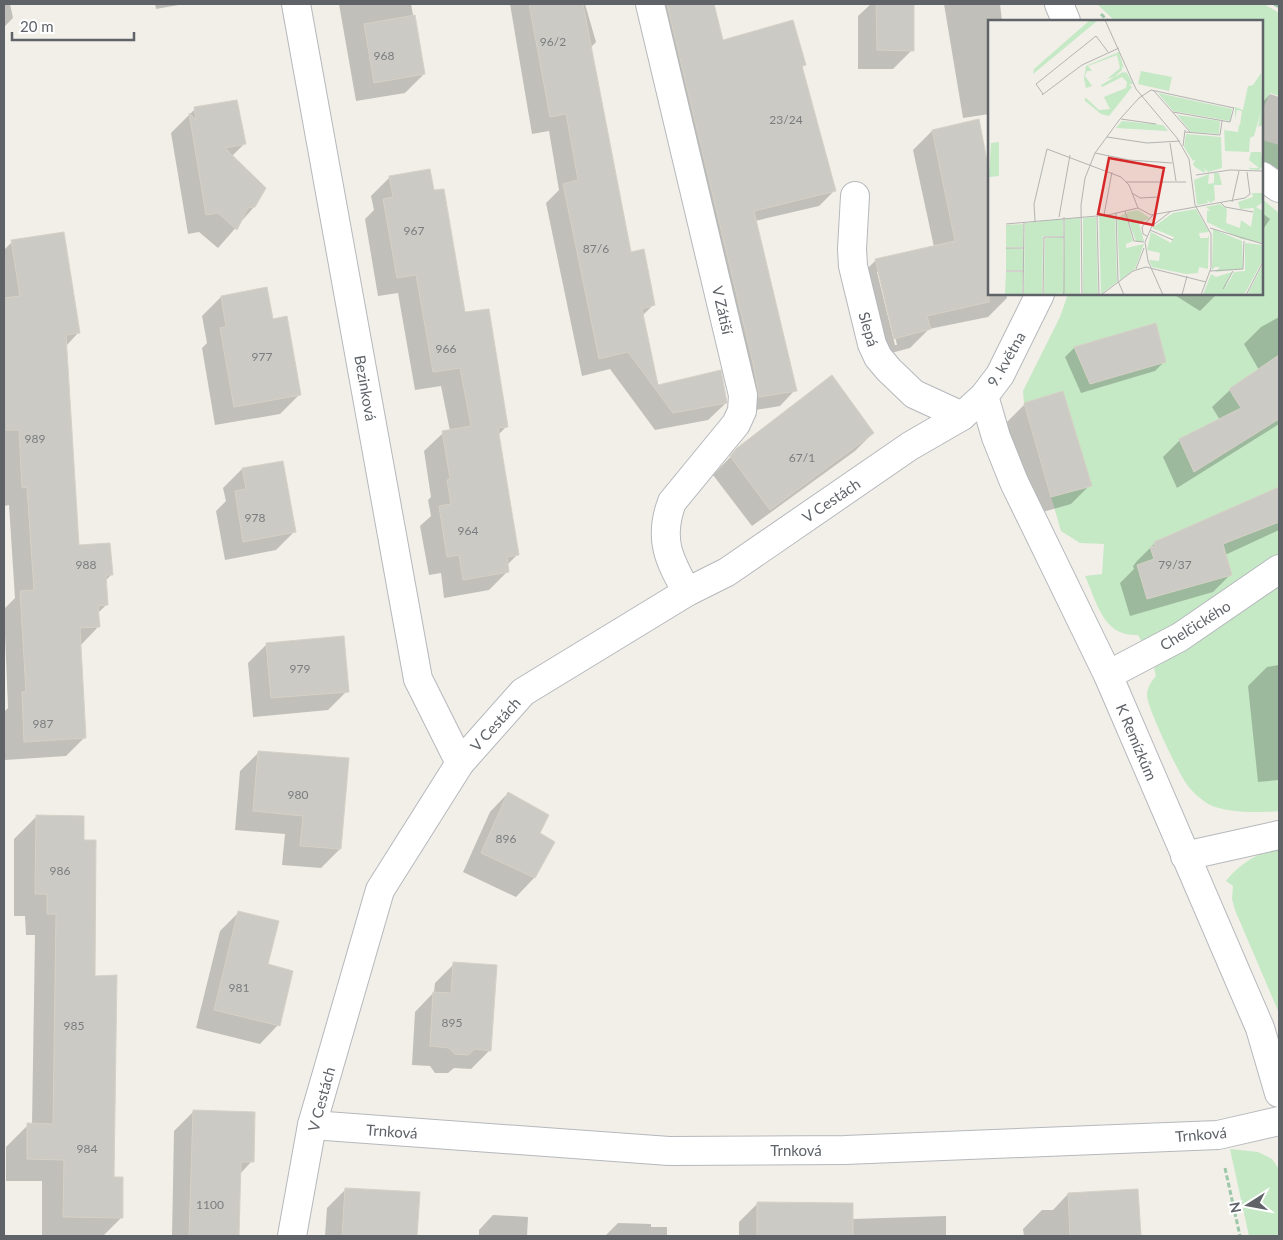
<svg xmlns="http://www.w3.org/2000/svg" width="1283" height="1240" font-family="Lato,sans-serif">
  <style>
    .green { fill: #c5e8c5 }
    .shadow { fill: #0003; fill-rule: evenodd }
    .building { fill: #cccac5; stroke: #d6d1c6 }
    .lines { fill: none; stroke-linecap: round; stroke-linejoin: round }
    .minor-casing { stroke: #b5b8bc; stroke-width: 30 }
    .path { stroke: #9cc7a9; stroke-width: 3; stroke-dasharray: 5 2.5; stroke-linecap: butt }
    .minor { stroke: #fff; stroke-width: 28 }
    .labels { text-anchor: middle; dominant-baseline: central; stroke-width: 4; stroke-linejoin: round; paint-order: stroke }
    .number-label { font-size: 12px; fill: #7a7d7f }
    .street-label { font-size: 15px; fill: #5f6368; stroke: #fff }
    .inset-road { fill: none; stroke: #b3b3b1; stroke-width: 1 }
    .view { fill: #d62828; fill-opacity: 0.15; stroke: #d62828; stroke-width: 2.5 }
    .inset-edge { fill: none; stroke: #5f6368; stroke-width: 2.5 }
  </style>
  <rect width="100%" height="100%" fill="#f1efe8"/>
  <g class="green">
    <path d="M 1097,4 L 1264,4 L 1279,13 L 1279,96 L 1270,93 L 1262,111 L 1262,21 L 1115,21 Z"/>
    <path d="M 1262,140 L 1279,145 L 1279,172 L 1262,162 Z"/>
    <path d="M 1262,199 L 1279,213 L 1279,557 L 1202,611 L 1142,642 L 1138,635 C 1103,637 1097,602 1085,576 L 1102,574 L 1104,544 L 1080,543 L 1061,531 L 1024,403 L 1023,391 L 1060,317 L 1068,294 L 1262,294 Z"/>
    <path d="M 1279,582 L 1279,811 C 1261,813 1224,813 1208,804 C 1199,798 1189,789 1184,780 C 1176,767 1148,709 1147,696 C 1147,687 1151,682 1156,676 L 1154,668 L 1213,631 Z"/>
    <path d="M 1279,847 L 1279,1013 L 1235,910 L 1232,899 L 1233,886 L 1226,881 C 1239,864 1258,853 1279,847 Z"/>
    <path d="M 1230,1149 L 1258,1152 L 1272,1159 L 1279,1169 L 1279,1236 L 1249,1236 Z"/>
  </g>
  <g class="shadow">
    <path d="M 4,4 L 10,4 L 13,18 L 4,27 Z"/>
    <path d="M 155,4 L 184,4 L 156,9 Z"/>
    <path d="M 339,4 L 411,4 L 424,74 L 405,93 L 356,101 Z"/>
    <path d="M 510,4 L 585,4 L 596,42 L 590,48 L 630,253 L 653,305 L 642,316 L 657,386 L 726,403 L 708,420 L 655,430 L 610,369 L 582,376 L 546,203 L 559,190 L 549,131 L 532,134 Z"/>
    <path d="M 649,4 L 713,4 L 722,41 L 804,65 L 801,68 L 834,191 L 819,206 L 755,221 L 795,390 L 780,406 L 743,412 Z"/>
    <path d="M 871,4 L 913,4 L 912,50 L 893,69 L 858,69 L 858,16 Z"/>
    <path d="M 944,4 L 1000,4 L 1002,21 L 989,21 L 989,114 L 963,118 Z"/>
    <path d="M 1270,94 L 1279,97 L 1279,191 L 1262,186 L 1262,103 Z"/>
    <path d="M 195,109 L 244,144 L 232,156 L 254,207 L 218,248 L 199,232 L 188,234 L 171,133 Z"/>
    <path d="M 976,121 L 989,195 L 989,294 L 1006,294 L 1007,298 L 988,317 L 929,329 L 910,348 L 876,357 L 857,279 L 876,260 L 934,247 L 913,150 L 932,131 ZM 877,272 L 880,272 L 897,345 L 895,345 Z"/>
    <path d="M 390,177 L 433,191 L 464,314 L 507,426 L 498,435 L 518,554 L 507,565 L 508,571 L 489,590 L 444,598 L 441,573 L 429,575 L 420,526 L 431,516 L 428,500 L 431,497 L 424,451 L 443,433 L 450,431 L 441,386 L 415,390 L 398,293 L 378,296 L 365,219 L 374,210 L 371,196 Z"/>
    <path d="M 1262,213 L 1270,219 L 1262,231 Z"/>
    <path d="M 12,242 L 78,333 L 66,346 L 78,547 L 112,574 L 105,581 L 107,604 L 97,614 L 98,627 L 80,646 L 84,738 L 66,756 L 5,760 L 4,712 L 8,708 L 4,609 L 15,598 L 9,505 L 4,506 L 4,250 Z"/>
    <path d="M 1173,294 L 1217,294 L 1200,311 Z"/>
    <path d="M 221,297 L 271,320 L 299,395 L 280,414 L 215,425 L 202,348 L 207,343 L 202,316 Z"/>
    <path d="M 1279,317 L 1279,424 L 1177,488 L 1163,457 L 1180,440 L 1220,420 L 1212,407 L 1230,390 L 1259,370 L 1244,344 L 1261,327 Z"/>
    <path d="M 1155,325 L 1164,362 L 1155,371 L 1081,393 L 1065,357 L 1074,348 Z"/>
    <path d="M 1025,404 L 1090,485 L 1071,504 L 1032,515 L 1006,423 Z"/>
    <path d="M 873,433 L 855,451 L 752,526 L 713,475 L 738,449 Z"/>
    <path d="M 282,462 L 295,531 L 276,550 L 225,560 L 216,511 L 226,501 L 223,488 L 242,469 Z"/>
    <path d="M 1279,489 L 1279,530 L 1225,555 L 1231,574 L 1213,592 L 1130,616 L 1120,583 L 1134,569 L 1133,566 L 1137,561 L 1155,543 Z"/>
    <path d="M 267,644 L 347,691 L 328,710 L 253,717 L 248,663 Z"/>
    <path d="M 1279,665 L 1279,780 L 1258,782 L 1248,686 L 1267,667 Z"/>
    <path d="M 259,752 L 340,849 L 321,868 L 282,865 L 285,834 L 235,830 L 240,771 Z"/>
    <path d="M 508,793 L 538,833 L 534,878 L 516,897 L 463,872 L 490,812 Z"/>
    <path d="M 36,817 L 82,841 L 113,1178 L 122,1217 L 103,1236 L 42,1236 L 42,1181 L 6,1181 L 6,1147 L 28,1125 L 32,1125 L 35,935 L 26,935 L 25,916 L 14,916 L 14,839 Z"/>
    <path d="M 239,912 L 267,965 L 278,1025 L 260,1044 L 196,1028 L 220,931 Z"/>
    <path d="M 454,964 L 490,1050 L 471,1069 L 454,1068 L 448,1073 L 435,1073 L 430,1066 L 412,1065 L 415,1012 L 434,992 L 435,983 Z"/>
    <path d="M 193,1112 L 252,1161 L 239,1175 L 238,1236 L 172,1236 L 174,1131 Z"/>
    <path d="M 346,1189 L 419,1193 L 416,1236 L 325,1236 L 327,1208 Z"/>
    <path d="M 1137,1190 L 1139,1236 L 1024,1236 L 1023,1229 L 1042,1210 L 1053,1210 L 1068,1194 Z"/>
    <path d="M 758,1203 L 852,1219 L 946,1216 L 946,1236 L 739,1236 L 739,1222 Z"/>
    <path d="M 493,1215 L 528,1217 L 527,1236 L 479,1236 L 479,1230 Z"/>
    <path d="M 618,1223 L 651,1224 L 651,1227 L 667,1227 L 667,1235 L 705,1236 L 605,1236 Z"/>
  </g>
  <g class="building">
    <path d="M 529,4 L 583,4 L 631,252 L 644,249 L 655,305 L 642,309 L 658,385 L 721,370 L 727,403 L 673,413 L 628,352 L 599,359 L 563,184 L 578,180 L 566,114 L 550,117 Z"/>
    <path d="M 667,4 L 714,4 L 723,40 L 793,20 L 806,65 L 802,66 L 836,191 L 754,211 L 797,391 L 759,397 L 753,363 Z"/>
    <path d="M 876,4 L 914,4 L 914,51 L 877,50 Z"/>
    <path d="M 415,15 L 425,74 L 374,83 L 364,24 Z"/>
    <path d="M 237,100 L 246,144 L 225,148 L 266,188 L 255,207 L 248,208 L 237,230 L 218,213 L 206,215 L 189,113 L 196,120 L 194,107 Z"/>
    <path d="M 979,119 L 989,171 L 989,302 L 927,316 L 931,329 L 894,339 L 875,259 L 955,241 L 932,130 Z"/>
    <path d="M 430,169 L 434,190 L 444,189 L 465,312 L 489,309 L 508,427 L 498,428 L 519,555 L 507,557 L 509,572 L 463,580 L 459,555 L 447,557 L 439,506 L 451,504 L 447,480 L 450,479 L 442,431 L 471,426 L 460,368 L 433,372 L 416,275 L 397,278 L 383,199 L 393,197 L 389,176 Z"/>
    <path d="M 64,232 L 80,333 L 66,335 L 79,545 L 110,543 L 113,575 L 106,575 L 108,605 L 98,606 L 100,627 L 80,628 L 86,738 L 24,742 L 22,692 L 26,692 L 20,591 L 34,590 L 27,487 L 22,488 L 19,430 L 4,430 L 4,298 L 20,296 L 11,240 Z"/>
    <path d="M 267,287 L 273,319 L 287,316 L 301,395 L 234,407 L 220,328 L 226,327 L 221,296 Z"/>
    <path d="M 1156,323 L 1166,362 L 1090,384 L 1074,347 Z"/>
    <path d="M 1279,355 L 1279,419 L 1194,472 L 1179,439 L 1241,408 L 1229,389 Z"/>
    <path d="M 832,375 L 874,433 L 770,510 L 730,456 L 737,448 Z"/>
    <path d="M 1063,391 L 1092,486 L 1051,497 L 1024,403 Z"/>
    <path d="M 283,461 L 296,532 L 243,542 L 235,491 L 246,489 L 242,468 Z"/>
    <path d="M 1279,487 L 1279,522 L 1223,544 L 1232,575 L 1147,599 L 1137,565 L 1154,559 L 1150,547 L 1155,546 L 1154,542 Z"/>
    <path d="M 344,636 L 349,692 L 271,698 L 266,643 Z"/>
    <path d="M 258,751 L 349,758 L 341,849 L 300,846 L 303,816 L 253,811 Z"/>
    <path d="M 508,792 L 549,815 L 540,833 L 555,842 L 535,878 L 481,853 Z"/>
    <path d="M 36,815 L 84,816 L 84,840 L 96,840 L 95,976 L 117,975 L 114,1177 L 123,1177 L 123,1218 L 63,1217 L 64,1160 L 27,1159 L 27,1123 L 53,1124 L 56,914 L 47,914 L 47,894 L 35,894 Z"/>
    <path d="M 238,911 L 279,921 L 268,964 L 293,971 L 280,1026 L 214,1010 Z"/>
    <path d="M 453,962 L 497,965 L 491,1051 L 475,1049 L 468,1055 L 455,1054 L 449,1048 L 430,1046 L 433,992 L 451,993 Z"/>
    <path d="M 193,1110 L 255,1112 L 254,1162 L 241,1162 L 239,1236 L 189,1236 Z"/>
    <path d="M 345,1188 L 420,1192 L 417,1236 L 342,1236 Z"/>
    <path d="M 1138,1189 L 1141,1236 L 1070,1236 L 1068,1193 Z"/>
    <path d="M 757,1202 L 853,1203 L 853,1236 L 757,1236 Z"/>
  </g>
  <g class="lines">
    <defs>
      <g id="minor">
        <path d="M 296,4 L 418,679 L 460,763"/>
        <path d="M 650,4 L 743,395 L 742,411 L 736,424 L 672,502 C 658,539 669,560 687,592"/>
        <path d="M 1059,4 L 1066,21"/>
        <path d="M 1262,176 L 1279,188"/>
        <path d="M 855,196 L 852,249 L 853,266 L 872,344 L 878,357 L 889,370 L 914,394 L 962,416"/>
        <path d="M 984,396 L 996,437 L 1014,482 L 1108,675 L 1260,1028 L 1279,1093"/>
        <path d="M 1108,675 L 1180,637 L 1279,569"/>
        <path d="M 1185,856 L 1279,835"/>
        <path d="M 312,1125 L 669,1151 L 845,1150 L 1218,1135 L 1279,1121"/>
        <path d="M 292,1236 L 312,1125 L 380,890 L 460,763 L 523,692 L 687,592 L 727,572 L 910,446 L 962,416 L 984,396 L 1000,375 L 1040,294"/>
      </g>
    </defs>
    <use href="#minor" class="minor-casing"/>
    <g class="path">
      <path d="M 1274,4 L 1279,7"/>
      <path d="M 1101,14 L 1108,21"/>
      <path d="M 1225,1168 L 1240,1236"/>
    </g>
    <use href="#minor" class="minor"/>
  </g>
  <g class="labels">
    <g class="number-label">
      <text x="553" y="41">96/2</text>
      <text x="384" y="55">968</text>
      <text x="786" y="119">23/24</text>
      <text x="414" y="230">967</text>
      <text x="596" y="248">87/6</text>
      <text x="446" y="348">966</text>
      <text x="262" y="356">977</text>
      <text x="35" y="438">989</text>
      <text x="802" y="457">67/1</text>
      <text x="255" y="517">978</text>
      <text x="468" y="530">964</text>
      <text x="86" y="564">988</text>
      <text x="1175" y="564">79/37</text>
      <text x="300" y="668">979</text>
      <text x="43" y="723">987</text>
      <text x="298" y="794">980</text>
      <text x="506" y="838">896</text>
      <text x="60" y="870">986</text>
      <text x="239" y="987">981</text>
      <text x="452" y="1022">895</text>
      <text x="74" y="1025">985</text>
      <text x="87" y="1148">984</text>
      <text x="210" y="1204">1100</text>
    </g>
    <g class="street-label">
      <text transform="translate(723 310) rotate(77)">V Zátiší</text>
      <text transform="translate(869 329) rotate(74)">Slepá</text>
      <text transform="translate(1006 359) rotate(-60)">9. května</text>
      <text transform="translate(366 388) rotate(80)">Bezinková</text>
      <text transform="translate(831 500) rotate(-34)">V Cestách</text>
      <text transform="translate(1195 625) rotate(-32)">Chelčického</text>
      <text transform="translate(495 724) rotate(-48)">V Cestách</text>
      <text transform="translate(1137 742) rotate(67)">K Remízkům</text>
      <text transform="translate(321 1099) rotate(-75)">V Cestách</text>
      <text transform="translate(392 1131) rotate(4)">Trnková</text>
      <text transform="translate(1201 1134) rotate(-5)">Trnková</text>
      <text x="796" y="1150">Trnková</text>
    </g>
  </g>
  <g transform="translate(988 20)">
    <rect width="275" height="275" fill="#f1efe8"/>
    <path d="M 102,0 L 109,1 L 45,54 L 46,49 ZM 131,32 L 136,49 L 134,46 L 134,50 L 126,57 L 119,59 L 132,48 L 129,35 L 100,46 L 104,51 L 99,51 L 97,56 L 104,66 L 98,68 L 96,59 L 98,46 ZM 136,51 L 139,53 L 145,64 L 141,64 L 144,67 L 121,96 L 113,94 L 96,80 L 98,78 L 111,90 L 122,89 L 116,77 L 138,68 L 139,62 L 134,57 L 114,67 L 113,65 L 135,52 L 138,54 ZM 153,51 L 184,57 L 181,71 L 150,64 ZM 273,53 L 275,105 L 270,107 L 273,91 L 266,116 L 262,118 L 261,132 L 237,131 L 236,105 L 236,110 L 250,112 L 251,105 L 236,102 L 252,105 L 254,91 L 249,90 L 247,100 L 247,87 L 255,90 L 260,66 L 265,65 ZM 170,73 L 244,89 L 242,101 L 185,91 ZM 189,95 L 232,101 L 231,114 L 203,112 ZM 134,101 L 175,105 L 180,111 L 128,108 ZM 198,114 L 233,117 L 234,148 L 220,152 L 215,147 L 218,152 L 215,152 L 207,147 L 205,144 L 208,139 L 205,141 L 196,127 ZM 11,122 L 11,156 L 1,157 L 3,123 ZM 263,132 L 273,132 L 275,146 L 271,150 L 261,149 L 263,143 L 262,148 L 271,148 L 261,140 ZM 226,153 L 231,153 L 234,165 L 226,165 L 227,180 L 222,183 L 219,179 L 220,183 L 209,185 L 206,160 L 221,154 L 220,164 L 226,163 ZM 264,173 L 275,173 L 275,182 L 268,187 L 275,191 L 275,223 L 253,219 L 219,202 L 219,191 L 222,190 L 218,187 L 232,184 L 239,189 L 238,203 L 252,208 L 253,200 L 263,207 L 266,188 L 252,189 L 250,182 L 265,177 ZM 208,189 L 221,212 L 211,213 L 212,218 L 220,218 L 221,214 L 220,249 L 211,247 L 210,253 L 198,254 L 164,247 L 161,240 L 171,241 L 172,233 L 159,230 L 163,212 L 183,223 L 186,217 L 164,208 L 185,193 ZM 150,190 L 162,198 L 151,204 L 156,221 L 148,221 L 138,195 L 139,192 ZM 137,193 L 145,221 L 138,224 L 138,228 L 156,224 L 147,249 L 132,260 L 129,198 ZM 127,195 L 129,262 L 113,274 L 111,196 ZM 108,197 L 110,275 L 95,275 L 95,198 ZM 92,198 L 92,275 L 75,275 L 77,199 ZM 75,199 L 75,216 L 55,216 L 54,275 L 36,275 L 37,203 ZM 35,204 L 35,227 L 18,227 L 18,205 ZM 225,209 L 254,221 L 255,249 L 227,252 L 232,247 L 227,247 L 224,250 ZM 75,217 L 75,273 L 56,275 L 57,218 ZM 257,223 L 275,225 L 275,240 L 256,275 L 215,275 L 223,254 L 228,257 L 244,252 L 236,271 L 246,252 L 257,251 ZM 18,228 L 35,229 L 35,250 L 18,250 ZM 275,244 L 275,275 L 259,275 ZM 18,252 L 35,252 L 34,275 L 17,274 Z" fill="#c5e8c5"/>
    <path class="inset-road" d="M 117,0 L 148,69 L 189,118 L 201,139 L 207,185 L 223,214 L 223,248 L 213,275M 166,71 L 202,112M 55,74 L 48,64 L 108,16 L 120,32M 54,75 L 94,45 L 131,28M 185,92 L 242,102 L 246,87M 133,99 L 168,104M 197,112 L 232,115 L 234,101M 119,117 L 159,123 L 192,121M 182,123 L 188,161M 195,126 L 197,110M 107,133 L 141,140 L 184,143M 208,155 L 242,150 L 275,151M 138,162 L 198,162M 144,173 L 152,178 L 171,177M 244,182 L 251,151M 233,183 L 237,187 L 265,192M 137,191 L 146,221 L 156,222M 128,193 L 130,261 L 136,275M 116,195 L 124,152M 109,196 L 111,275M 71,197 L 82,135M 47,201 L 46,184 L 59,129 L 133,157 L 141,165 L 150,188 L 163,195 L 257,178 L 262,174 L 259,152M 18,204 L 120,195 L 150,188M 222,208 L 275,224M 162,210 L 185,220M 159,216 L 155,214 L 154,207 L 165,195M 18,228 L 36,228M 148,249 L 156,228M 18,251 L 36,251M 222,251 L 255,249 L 256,221M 235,269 L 245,251M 35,275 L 36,202M 55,275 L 56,217 L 76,217M 73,275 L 76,273 L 76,197M 94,275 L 93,185 L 97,158 L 107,133 L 132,99 L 151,78 L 163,70 L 246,88M 113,275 L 145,251 L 158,247 L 218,262M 175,275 L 160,241 L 157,222 L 164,206 L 182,192M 194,275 L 199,256M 258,275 L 275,242"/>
    <path class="view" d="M 121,138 L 176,148 L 165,205 L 110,194 Z"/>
    <rect width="275" height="275" class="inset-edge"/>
  </g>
  <rect width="1283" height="1240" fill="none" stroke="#5f6368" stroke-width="10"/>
  <g transform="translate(1248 1205) rotate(259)" stroke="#ffffff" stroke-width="4" paint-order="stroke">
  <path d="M0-4L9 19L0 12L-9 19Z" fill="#5f6368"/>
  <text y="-8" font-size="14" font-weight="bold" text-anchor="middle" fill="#5f6368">N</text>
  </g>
  <path d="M12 32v8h122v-8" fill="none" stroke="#5f6368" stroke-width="2.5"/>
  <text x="20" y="32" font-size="15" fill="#5f6368" stroke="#ffffff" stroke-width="4" paint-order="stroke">20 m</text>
</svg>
